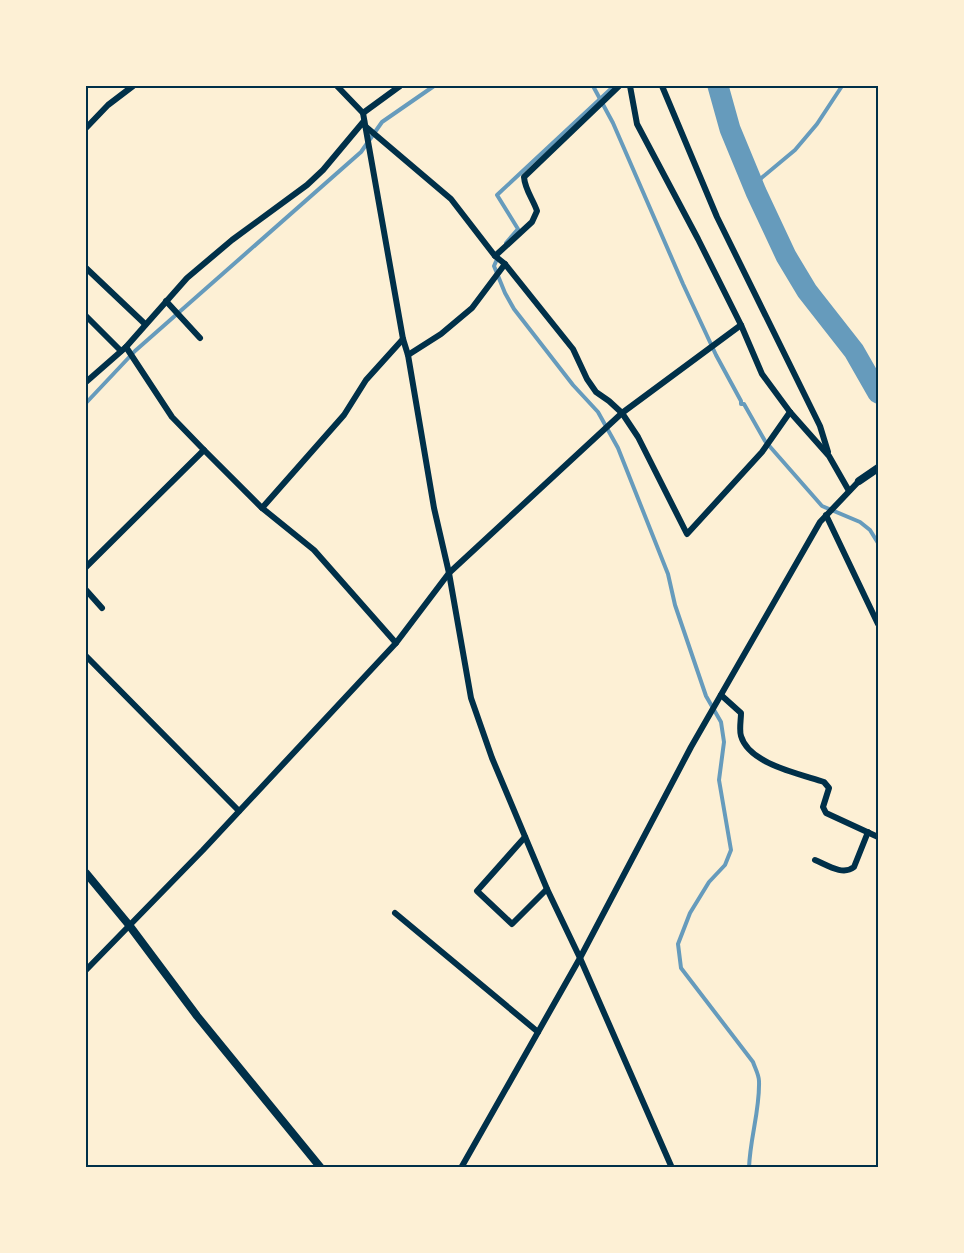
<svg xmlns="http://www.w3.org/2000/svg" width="964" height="1253" font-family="'Crimson Pro',serif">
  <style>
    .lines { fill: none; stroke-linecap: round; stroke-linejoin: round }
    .stream { stroke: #669bbc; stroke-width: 4 }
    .river { stroke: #669bbc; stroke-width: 21 }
    .minor { stroke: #003049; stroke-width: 6 }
    .tertiary { stroke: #003049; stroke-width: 8 }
    .secondary { stroke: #003049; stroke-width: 8 }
    .neatline { fill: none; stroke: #003049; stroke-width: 2 }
  </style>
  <rect width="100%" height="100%" fill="#fdf0d5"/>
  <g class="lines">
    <g class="stream">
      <path d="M 593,86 L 613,123 L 683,284 L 716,355 L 741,401 L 741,404 L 744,404 L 765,441 L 822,506 L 860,522 L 870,530 L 878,543"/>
      <path d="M 753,185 L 795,150 L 817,124 L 842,86"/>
      <path d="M 506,243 L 518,229 L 497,195 L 614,86"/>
      <path d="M 498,257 L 494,266 L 505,293 L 514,309 L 573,385 L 598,412 L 618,448 L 668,574 L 675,605 L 706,696 L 721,722 L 724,742 L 719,780 L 731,850 L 725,865 L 709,882 L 690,913 L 678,944 L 681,968 L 753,1062 C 755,1068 759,1075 759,1081 C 760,1110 750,1138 749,1168"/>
      <path d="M 86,403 L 135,351 L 361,152 L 382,122 L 434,86"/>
    </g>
    <path class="river" d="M 718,86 L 730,129 L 756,192 L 786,256 L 807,291 L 854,351 L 878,393"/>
    <g class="minor">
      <path d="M 337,86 L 363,113 L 403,339 L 408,355 L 434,508 L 449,573 L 471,698 L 492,758 L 547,889 L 580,958 L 672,1168"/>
      <path d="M 630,86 L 637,124 L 698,239 L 741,325 L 762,374 L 790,412 L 829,456 L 849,491"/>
      <path d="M 662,86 L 717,217 L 820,426 L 828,452"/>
      <path d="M 363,113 L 400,86"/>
      <path d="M 365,126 L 451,199 L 495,256 L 505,264 L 573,349 L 587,379 L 596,392 L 609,401 L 622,413 L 638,437 L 687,534 L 762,452 L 790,412"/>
      <path d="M 86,128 L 108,105 L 133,86"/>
      <path d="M 495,256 L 532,222 L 537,211 C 533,199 525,190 524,177 L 619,86"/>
      <path d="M 86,268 L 145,324"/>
      <path d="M 166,301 L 200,338"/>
      <path d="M 86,316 L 121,351"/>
      <path d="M 408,355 L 441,334 L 472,308 L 505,264"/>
      <path d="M 86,382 L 126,347 L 187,278 L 232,240 L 307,185 L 323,170 L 364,121"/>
      <path d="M 204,450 L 262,508 L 314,550 L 396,643"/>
      <path d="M 262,508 L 344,415 L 366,380 L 403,339"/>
      <path d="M 826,515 L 878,624"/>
      <path d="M 86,567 L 204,450 L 172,417 L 126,347"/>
      <path d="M 86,590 L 102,608"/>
      <path d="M 86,656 L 239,811"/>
      <path d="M 721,695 L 741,713 C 741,720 739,730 741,736 C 749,764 800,774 824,782 L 829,788 L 823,807 L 826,813 L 878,837"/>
      <path d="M 525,837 L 477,891 L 512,924 L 547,889"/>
      <path d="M 815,860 C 827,865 843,876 854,867 L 868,832"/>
      <path d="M 395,913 L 538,1032"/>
      <path d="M 86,970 L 203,850 L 396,643 L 449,573 L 622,413 L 741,325"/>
      <path d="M 461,1168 L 580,958 L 691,747 L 820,522 L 859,481"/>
    </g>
    <path class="tertiary" d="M 859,481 L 878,468"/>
    <path class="secondary" d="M 86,873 L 129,925 L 197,1016 L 321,1168"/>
  </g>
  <rect width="964" height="1253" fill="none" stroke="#fdf0d5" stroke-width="174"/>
  <rect x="87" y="87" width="790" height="1079" class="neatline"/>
</svg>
